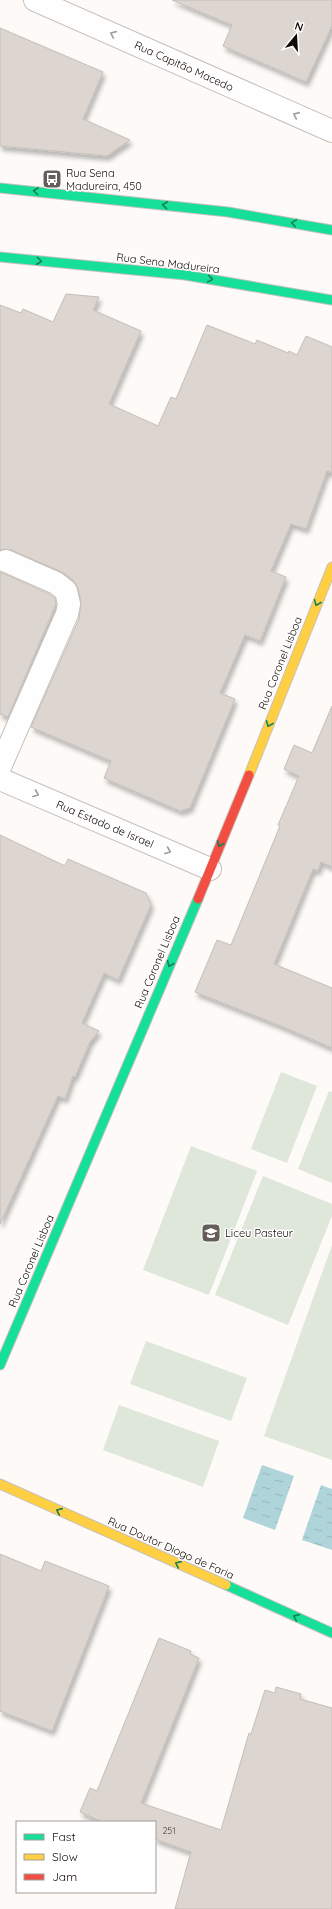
<svg xmlns="http://www.w3.org/2000/svg" width="332" height="1909" font-family="Quicksand,sans-serif">
  <style>
    .garden { fill: #dee7da }
    .water { fill: url(#water-ripples) }
    .building { fill: #ddd6d0; stroke: #c4beb9; filter: url(#shadow) }
    .lines { fill: none; stroke-linecap: round; stroke-linejoin: round }
    .street-casing { stroke: #c6c0bb; stroke-width: 24 }
    .fast-casing { stroke: #c6c0bb; stroke-width: 11 }
    .slow-casing { stroke: #c6c0bb; stroke-width: 11 }
    .jam-casing { stroke: #c6c0bb; stroke-width: 11 }
    .street { stroke: #fffefe; stroke-width: 22 }
    .fast { stroke: #16e098; stroke-width: 9 }
    .slow { stroke: #ffcf43; stroke-width: 9 }
    .jam { stroke: #f24e42; stroke-width: 9 }
    .oneway { stroke: #a19c9a }
    .oneway2 { stroke: #157f55 }
    .labels { text-anchor: middle; dominant-baseline: central; stroke-width: 3; stroke-linejoin: round; paint-order: stroke }
    .number-label { font-size: 9px; fill: #463c37 }
    .street-label { font-size: 11px; fill: #130904; stroke: #fff }
    .poi-label { font-size: 11px; fill: #130904; stroke: #fff; text-anchor: start }
  </style>
  <defs>
    <pattern id="water-ripples" width="26" height="14" patternUnits="userSpaceOnUse"><rect width="26" height="14" fill="#afd4da"/><path d="M2 4q2-2 4 0t4 0M15 11q2-2 4 0t4 0" fill="none" stroke="#96b5b9"/></pattern>
    <filter id="shadow"><feDropShadow dx="2.5" dy="4.5" stdDeviation="2" flood-color="#0004"/></filter>
  </defs>
  <rect width="100%" height="100%" fill="#fdfaf7"/>
  <g class="garden">
    <path d="M 281,1072 L 317,1086 L 287,1163 L 251,1149 Z"/>
    <path d="M 329,1091 L 332,1092 L 332,1183 L 298,1169 Z"/>
    <path d="M 191,1146 L 257,1171 L 209,1295 L 143,1270 Z"/>
    <path d="M 263,1176 L 332,1204 L 332,1216 L 288,1325 L 215,1295 Z"/>
    <path d="M 332,1245 L 332,1460 L 264,1436 Z"/>
    <path d="M 146,1341 L 247,1378 L 231,1421 L 130,1384 Z"/>
    <path d="M 119,1405 L 219,1441 L 203,1487 L 103,1450 Z"/>
  </g>
  <g class="water">
    <path d="M 262,1465 L 294,1476 L 275,1530 L 243,1518 Z"/>
    <path d="M 321,1485 L 332,1489 L 332,1550 L 302,1540 Z"/>
  </g>
  <g class="building">
    <path d="M 172,0 L 332,0 L 332,26 L 306,82 L 223,46 L 232,25 Z"/>
    <path d="M 0,28 L 103,72 L 83,119 L 130,140 L 107,156 L 0,146 Z"/>
    <path d="M 66,294 L 99,297 L 93,310 L 141,331 L 109,404 L 158,426 L 171,397 L 176,399 L 207,325 L 255,344 L 257,340 L 288,353 L 289,351 L 297,355 L 306,336 L 332,347 L 332,473 L 327,471 L 306,529 L 291,524 L 271,571 L 286,577 L 260,641 L 245,635 L 220,693 L 235,699 L 190,808 L 180,811 L 104,778 L 111,761 L 31,727 L 79,619 L 81,602 L 78,588 L 74,581 L 64,573 L 11,550 L 5,549 L 0,550 L 0,305 L 21,313 L 23,309 L 53,322 Z"/>
    <path d="M 0,572 L 49,594 L 55,598 L 56,604 L 8,717 L 0,714 Z"/>
    <path d="M 332,706 L 332,867 L 321,862 L 318,871 L 313,869 L 274,964 L 332,988 L 332,1048 L 281,1026 L 195,992 L 217,940 L 231,945 L 280,826 L 278,825 L 299,776 L 284,769 L 294,745 L 312,753 Z"/>
    <path d="M 0,835 L 65,866 L 68,859 L 146,893 L 151,905 L 118,980 L 104,973 L 82,1023 L 99,1031 L 90,1042 L 75,1077 L 73,1076 L 65,1099 L 58,1096 L 0,1224 Z"/>
    <path d="M 0,1554 L 41,1571 L 45,1561 L 109,1586 L 52,1731 L 0,1711 Z"/>
    <path d="M 159,1638 L 191,1651 L 190,1654 L 199,1658 L 141,1803 L 221,1830 L 249,1733 L 251,1734 L 265,1690 L 275,1693 L 276,1687 L 301,1694 L 300,1699 L 332,1708 L 332,1909 L 175,1909 L 191,1852 L 155,1839 L 155,1822 L 103,1822 L 80,1812 L 90,1788 L 97,1791 Z"/>
  </g>
  <g class="lines">
    <defs>
      <g id="street">
        <path d="M 35,0 L 332,131"/>
        <path d="M 0,767 L 67,614 L 69,604 L 66,591 L 56,583 L 6,561"/>
        <path d="M 0,779 L 210,869"/>
      </g>
      <g id="fast">
        <path d="M 0,188 L 228,212 L 332,230"/>
        <path d="M 0,257 L 185,275 L 332,300"/>
        <path d="M 0,1365 L 198,899"/>
        <path d="M 226,1585 L 332,1633"/>
      </g>
      <g id="slow">
        <path d="M 249,775 L 332,567"/>
        <path d="M 0,1484 L 226,1585"/>
      </g>
      <path id="jam" d="M 198,899 L 249,775"/>
    </defs>
    <use href="#street" class="street-casing"/>
    <use href="#fast" class="fast-casing"/>
    <use href="#slow" class="slow-casing"/>
    <use href="#jam" class="jam-casing"/>
    <use href="#street" class="street"/>
    <use href="#fast" class="fast"/>
    <use href="#slow" class="slow"/>
    <use href="#jam" class="jam"/>
  </g>
  <defs><path id="oneway-chevron" d="M-2-3.5L2.5 0L-2 3.5" fill="none" stroke-width="1.6" stroke-linecap="round" stroke-linejoin="round"/></defs>
  <g class="oneway">
    <use href="#oneway-chevron" transform="translate(113 34) rotate(-156)"/>
    <use href="#oneway-chevron" transform="translate(296 115) rotate(-156)"/>
    <use href="#oneway-chevron" transform="translate(36 794) rotate(23)"/>
    <use href="#oneway-chevron" transform="translate(168 851) rotate(23)"/>
  </g>
  <g class="oneway2">
    <use href="#oneway-chevron" transform="translate(36 191) rotate(-174)"/>
    <use href="#oneway-chevron" transform="translate(165 205) rotate(-174)"/>
    <use href="#oneway-chevron" transform="translate(294 223) rotate(-171)"/>
    <use href="#oneway-chevron" transform="translate(39 261) rotate(6)"/>
    <use href="#oneway-chevron" transform="translate(210 279) rotate(9)"/>
    <use href="#oneway-chevron" transform="translate(317 603) rotate(112)"/>
    <use href="#oneway-chevron" transform="translate(269 724) rotate(112)"/>
    <use href="#oneway-chevron" transform="translate(220 844) rotate(113)"/>
    <use href="#oneway-chevron" transform="translate(170 964) rotate(113)"/>
    <use href="#oneway-chevron" transform="translate(59 1511) rotate(-156)"/>
    <use href="#oneway-chevron" transform="translate(178 1564) rotate(-156)"/>
    <use href="#oneway-chevron" transform="translate(296 1617) rotate(-156)"/>
  </g>
  <defs>
    <symbol id="bus-square" viewBox="-11 -11 22 22"><rect x="-9" y="-9" width="18" height="18" rx="4" fill="#655d59" stroke="#fff"/><path d="M-5-6H5V4H4V6H2V4H-2V6H-4V4H-5ZM-3.5-4V0h7V-4ZM-3.5 1.2v1.5H-2V1.2ZM2 1.2v1.5H3.5V1.2Z" fill="#fff"/></symbol>
    <symbol id="school-square" viewBox="-11 -11 22 22"><rect x="-9" y="-9" width="18" height="18" rx="4" fill="#655d59" stroke="#fff"/><path d="M0-5L7-2L0 1L-7-2ZM-4 1L0 2.5L4 1V4Q0 6-4 4Z" fill="#fff"/></symbol>
  </defs>
  <g fill-rule="evenodd">
    <use href="#bus-square" x="41" y="168" width="22" height="22"/>
    <use href="#school-square" x="200" y="1222" width="22" height="22"/>
  </g>
  <g class="labels">
    <g class="number-label">
      <text x="169" y="1830">251</text>
    </g>
    <g class="street-label">
      <text transform="translate(184 66) rotate(24)">Rua Capitão Macedo</text>
      <text transform="translate(168 263) rotate(7)">Rua Sena Madureira</text>
      <text transform="translate(280 663) rotate(-68)">Rua Coronel Lisboa</text>
      <text transform="translate(105 824) rotate(23)">Rua Estado de Israel</text>
      <text transform="translate(157 962) rotate(-67)">Rua Coronel Lisboa</text>
      <text transform="translate(31 1261) rotate(-67)">Rua Coronel Lisboa</text>
      <text transform="translate(171 1548) rotate(24)">Rua Doutor Diogo de Faria</text>
    </g>
    <g class="poi-label">
      <text x="66" y="173">Rua Sena<tspan x="66" dy="13">Madureira, 450</tspan></text>
      <text x="225" y="1233">Liceu Pasteur</text>
    </g>
  </g>
  <rect x="16" y="1821" width="140" height="72" fill="#ffffff" stroke="#a19d9b"/>
  <rect x="24" y="1834" width="20" height="6" fill="#16e098" stroke="#a19d9b"/>
  <text x="52" y="1841" font-size="12" fill="#130904">Fast</text>
  <rect x="24" y="1854" width="20" height="6" fill="#ffcf43" stroke="#a19d9b"/>
  <text x="52" y="1861" font-size="12" fill="#130904">Slow</text>
  <rect x="24" y="1874" width="20" height="6" fill="#f24e42" stroke="#a19d9b"/>
  <text x="52" y="1881" font-size="12" fill="#130904">Jam</text>
  <g transform="translate(296 36) rotate(18)" stroke="#ffffff" stroke-width="3" paint-order="stroke">
  <path d="M0-3L7 15L0 10L-7 15Z" fill="#130904"/>
  <text y="-6" font-size="11" font-weight="bold" text-anchor="middle" fill="#130904">N</text>
  </g>
</svg>
